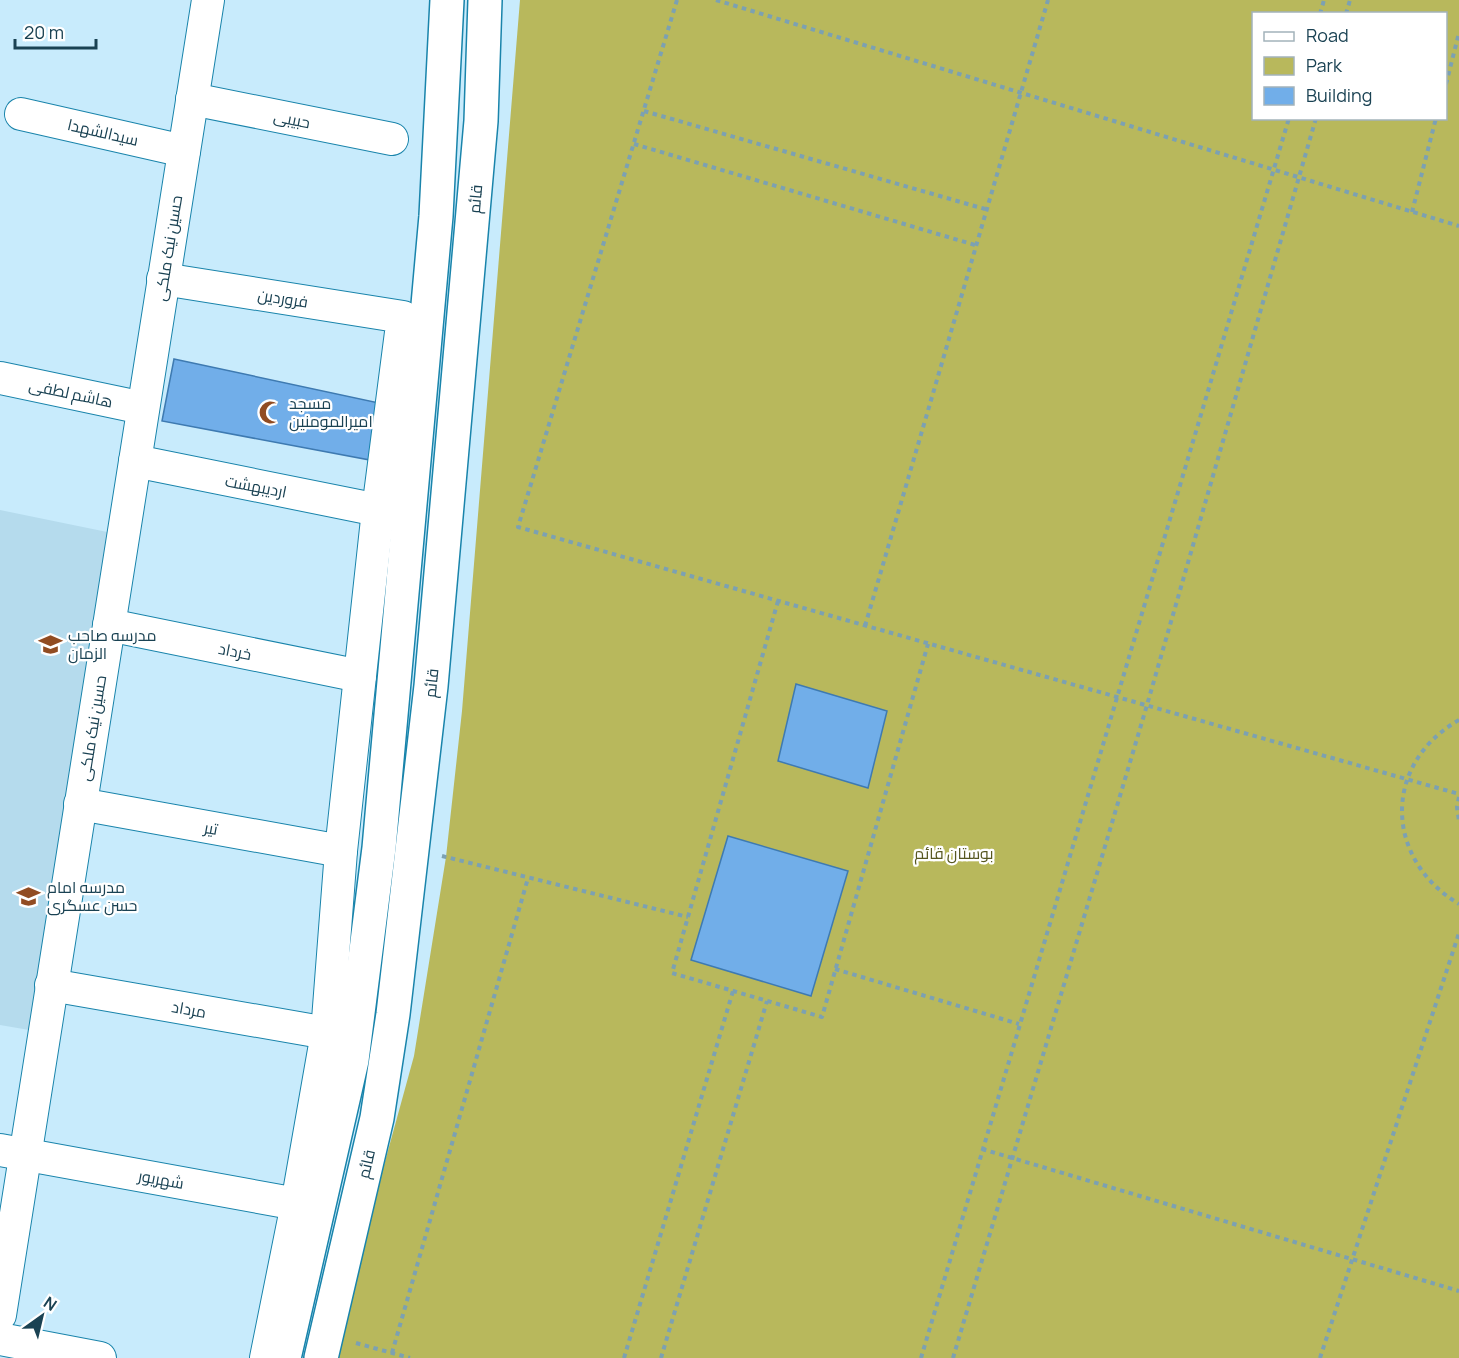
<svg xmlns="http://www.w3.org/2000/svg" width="1459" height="1358" font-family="Manrope,Cairo,sans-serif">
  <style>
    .built { fill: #b5dbed }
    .green { fill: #b8b85c; fill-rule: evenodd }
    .building { fill: #71aee9; stroke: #3e7ab1; stroke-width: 1.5 }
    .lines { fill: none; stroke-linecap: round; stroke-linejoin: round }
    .minor-casing { stroke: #1984ab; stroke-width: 34 }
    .major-casing { stroke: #1984ab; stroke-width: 36 }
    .path { stroke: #7ca1b2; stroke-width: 4; stroke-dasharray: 4.5 4.5; stroke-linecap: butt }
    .minor { stroke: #fff; stroke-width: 32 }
    .major { stroke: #fff; stroke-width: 33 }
    .labels { text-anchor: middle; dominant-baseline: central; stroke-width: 4.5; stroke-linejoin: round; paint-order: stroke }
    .street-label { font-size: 16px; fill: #1a4253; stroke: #fff }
    .poi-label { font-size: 16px; fill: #1a4253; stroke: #fff; text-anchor: start }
    .park-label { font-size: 16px; fill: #585821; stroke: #fff }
  </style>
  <rect width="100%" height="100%" fill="#c8ebfc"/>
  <path class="built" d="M 0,510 L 117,534 L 35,1031 L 0,1025 Z"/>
  <path class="green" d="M 520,0 L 1459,0 L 1459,1358 L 331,1358 L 414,1056 L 446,857 L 462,711 ZM 1254,14 L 1446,14 L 1446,118 L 1254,118 Z"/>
  <g class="building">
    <path d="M 174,359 L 379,403 L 370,460 L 162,421 Z"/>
    <path d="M 796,684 L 887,711 L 868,788 L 778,761 Z"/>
    <path d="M 728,836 L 848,871 L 811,996 L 691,960 Z"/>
  </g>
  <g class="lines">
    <defs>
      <g id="minor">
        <path d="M 192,99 L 392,139"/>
        <path d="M 21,114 L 184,151"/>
        <path d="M 163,279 L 403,317 L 378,510 L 341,851 L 327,1033 L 297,1204 L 266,1358"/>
        <path d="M 0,378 L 143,408"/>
        <path d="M 135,461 L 378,510"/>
        <path d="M 109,625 L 360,676"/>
        <path d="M 80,804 L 341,851"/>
        <path d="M 51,985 L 327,1033"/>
        <path d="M 0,1150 L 297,1204"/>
        <path d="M 0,1315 L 208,0"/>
        <path d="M 0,1339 L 100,1358"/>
      </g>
      <g id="major">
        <path d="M 284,1358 L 352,1060 L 379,848 L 436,216 L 447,0"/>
        <path d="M 321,1358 L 377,1118 L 393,1014 L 431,686 L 481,121 L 485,0"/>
      </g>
    </defs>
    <use href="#minor" class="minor-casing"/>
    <use href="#major" class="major-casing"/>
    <g class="path">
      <path d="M 677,0 L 518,527 L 1459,794"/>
      <path d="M 716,0 L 1459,226"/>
      <path d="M 1320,14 L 1324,0"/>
      <path d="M 1346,14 L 1350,0"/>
      <path d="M 1446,84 L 1459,33"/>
      <path d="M 644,111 L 985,209"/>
      <path d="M 634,144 L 975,245"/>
      <path d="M 1412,212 L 1436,118"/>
      <path d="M 778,601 L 672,973 L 822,1017 L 928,644"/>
      <path d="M 865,626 L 1048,0"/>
      <path d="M 1459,720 C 1382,764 1384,859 1459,904"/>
      <path d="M 1459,797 L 1457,807 L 1459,821"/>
      <path d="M 442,856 L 688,917"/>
      <path d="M 835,969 L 1019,1024"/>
      <path d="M 982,1149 L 1459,1291"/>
      <path d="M 356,1343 L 410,1358"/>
      <path d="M 392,1353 L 528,878"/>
      <path d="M 624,1358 L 733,991"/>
      <path d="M 661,1358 L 767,1001"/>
      <path d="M 921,1358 L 1289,118"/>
      <path d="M 953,1358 L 1147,705 L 1316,118"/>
      <path d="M 1320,1358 L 1459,933"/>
    </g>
    <use href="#minor" class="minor"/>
    <use href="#major" class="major"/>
  </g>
  <defs>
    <symbol id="mosque-bare" viewBox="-9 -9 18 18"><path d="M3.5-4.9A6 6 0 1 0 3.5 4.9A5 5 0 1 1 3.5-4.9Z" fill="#914c22" stroke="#fff" stroke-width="2.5" paint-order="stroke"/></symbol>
    <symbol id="school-bare" viewBox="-9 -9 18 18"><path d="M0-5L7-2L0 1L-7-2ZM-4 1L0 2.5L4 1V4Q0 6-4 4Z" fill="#914c22" stroke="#fff" stroke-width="2.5" paint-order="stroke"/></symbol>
  </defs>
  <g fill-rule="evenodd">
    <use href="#mosque-bare" x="254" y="396" width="33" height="33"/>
    <use href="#school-bare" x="34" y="628" width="33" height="33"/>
    <use href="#school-bare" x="12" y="880" width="33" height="33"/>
  </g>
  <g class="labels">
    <g class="street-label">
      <text transform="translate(292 119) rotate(11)">حبیبی</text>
      <text transform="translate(103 132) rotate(13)">سیدالشهدا</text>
      <text transform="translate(475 199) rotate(-85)">قائم</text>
      <text transform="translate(168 248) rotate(-81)">حسین نیک ملکی</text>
      <text transform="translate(283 298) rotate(9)">فروردین</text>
      <text transform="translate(71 393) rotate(12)">هاشم لطفی</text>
      <text transform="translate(256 486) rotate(11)">اردیبهشت</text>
      <text transform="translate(235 651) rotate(11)">خرداد</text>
      <text transform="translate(431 683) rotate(-84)">قائم</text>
      <text transform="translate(92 728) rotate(-81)">حسین نیک ملکی</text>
      <text transform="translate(211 828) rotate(10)">تیر</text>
      <text transform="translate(189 1009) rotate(10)">مرداد</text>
      <text transform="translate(366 1164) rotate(-77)">قائم</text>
      <text transform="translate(161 1179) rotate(10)">شهریور</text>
    </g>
    <g class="poi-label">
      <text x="289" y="403">مسجد<tspan x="289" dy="18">امیرالمومنین</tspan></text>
      <text x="68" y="635">مدرسه صاحب<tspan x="68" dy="18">الزمان</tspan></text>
      <text x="47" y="887">مدرسه امام<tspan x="47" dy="18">حسن عسگری</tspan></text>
    </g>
    <g class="park-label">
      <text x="954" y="853">بوستان قائم</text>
    </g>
  </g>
  <rect x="1252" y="12" width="195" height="108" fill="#ffffff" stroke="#a3b3ba" stroke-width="1.5"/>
  <rect x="1264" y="32" width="30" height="9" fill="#ffffff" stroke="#a3b3ba" stroke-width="1.5"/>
  <text x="1306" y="42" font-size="18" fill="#1a4253">Road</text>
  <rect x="1264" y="57" width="30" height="18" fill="#b8b85c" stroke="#a3b3ba" stroke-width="1.5"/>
  <text x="1306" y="72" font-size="18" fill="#1a4253">Park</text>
  <rect x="1264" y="87" width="30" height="18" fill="#71aee9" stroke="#a3b3ba" stroke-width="1.5"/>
  <text x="1306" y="102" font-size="18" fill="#1a4253">Building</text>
  <g transform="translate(42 1316) rotate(34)" stroke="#ffffff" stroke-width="4.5" paint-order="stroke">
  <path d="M0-4.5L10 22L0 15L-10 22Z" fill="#1a4253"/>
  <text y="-9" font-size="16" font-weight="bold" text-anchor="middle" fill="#1a4253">N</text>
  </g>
  <path d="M15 39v9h81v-9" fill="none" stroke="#1a4253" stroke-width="3"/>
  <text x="24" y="39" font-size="18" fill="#1a4253" stroke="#ffffff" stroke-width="4.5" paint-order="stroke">20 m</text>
</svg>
